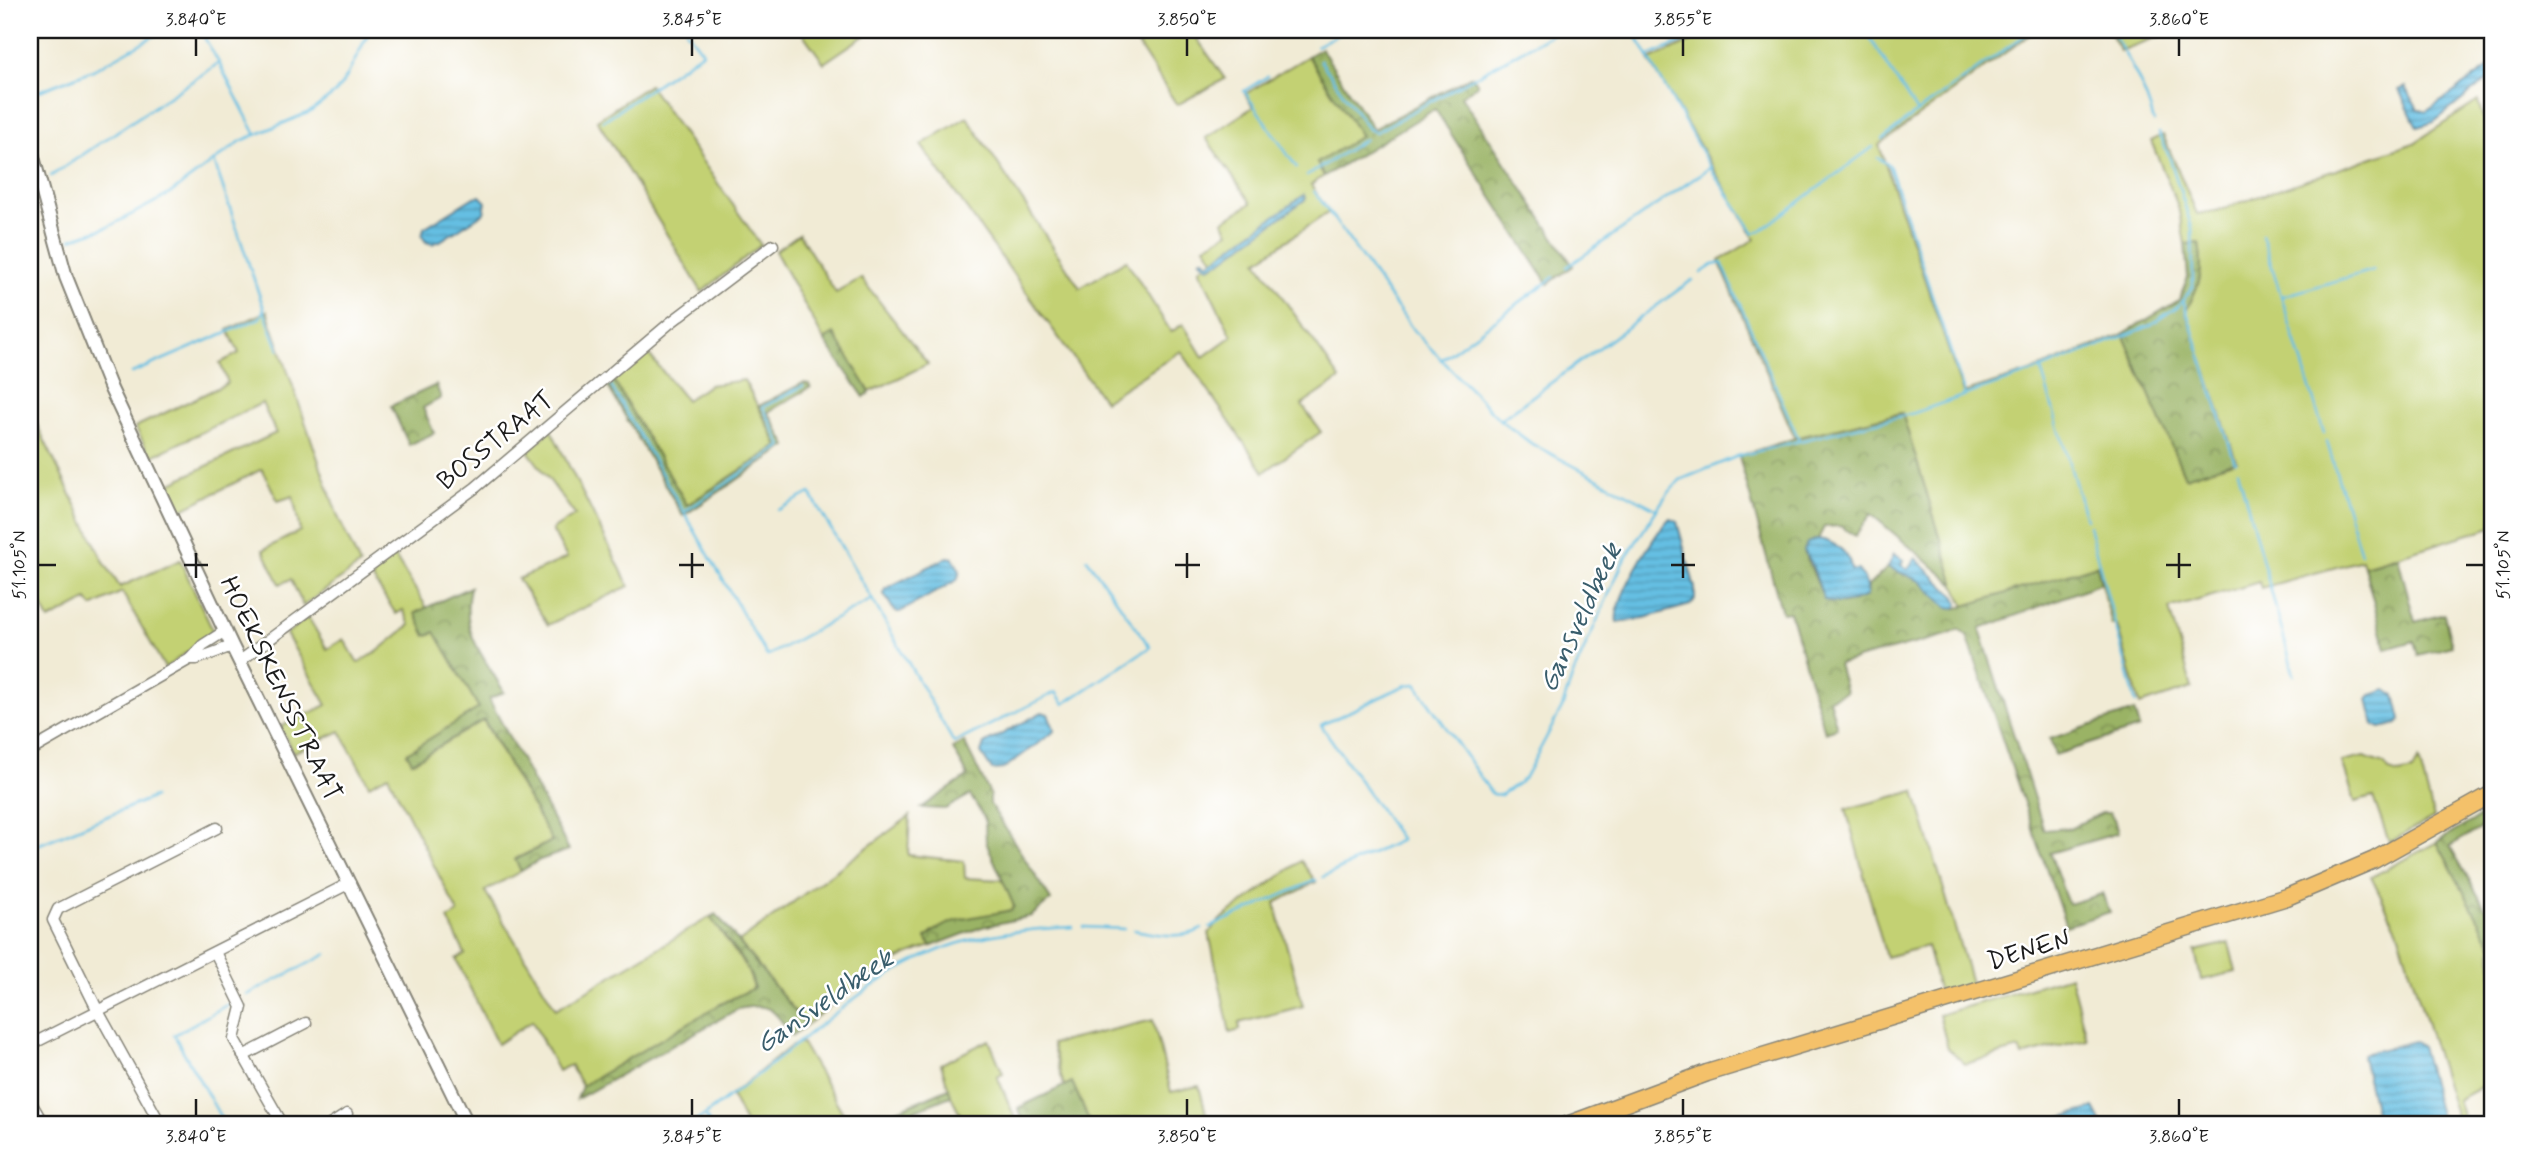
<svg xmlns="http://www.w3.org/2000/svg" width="2522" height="1155" font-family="Mynerve,sans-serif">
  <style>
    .grass { fill: #c3d173; stroke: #707648; stroke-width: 2 }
    .forest { fill: url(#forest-crowns); stroke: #5b6840; stroke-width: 2 }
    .water { fill: url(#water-rules); stroke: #406e80; stroke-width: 2 }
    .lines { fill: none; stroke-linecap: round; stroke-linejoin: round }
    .stream { stroke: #65bfe3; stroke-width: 2.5 }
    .minor-casing { stroke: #868478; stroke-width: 13 }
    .tertiary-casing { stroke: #868478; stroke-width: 16 }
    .primary-casing { stroke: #868478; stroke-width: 19 }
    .minor { stroke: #fff; stroke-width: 10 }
    .tertiary { stroke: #fff; stroke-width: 12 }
    .primary { stroke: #f4c16a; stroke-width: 16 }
    .ticks { fill: none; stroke: #1c1c1c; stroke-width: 2.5 }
    .labels { text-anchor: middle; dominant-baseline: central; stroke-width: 5; stroke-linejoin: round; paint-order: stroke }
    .street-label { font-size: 26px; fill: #1c1c1c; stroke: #fff }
    .water-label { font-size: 28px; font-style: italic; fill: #395d6c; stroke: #fff }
    .neatline { fill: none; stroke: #1c1c1c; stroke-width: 2.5 }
    .ticks-label { font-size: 18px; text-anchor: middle; fill: #1c1c1c }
  </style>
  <defs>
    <pattern id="forest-crowns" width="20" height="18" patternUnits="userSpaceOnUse" patternTransform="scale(1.75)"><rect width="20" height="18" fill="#9ab365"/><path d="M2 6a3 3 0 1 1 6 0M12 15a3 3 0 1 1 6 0" fill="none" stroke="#7d9152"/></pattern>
    <pattern id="water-rules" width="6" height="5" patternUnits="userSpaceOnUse" patternTransform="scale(1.75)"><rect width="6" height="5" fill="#65bfe3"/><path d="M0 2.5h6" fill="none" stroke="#529ab7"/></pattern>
  </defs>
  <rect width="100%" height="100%" fill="#fff"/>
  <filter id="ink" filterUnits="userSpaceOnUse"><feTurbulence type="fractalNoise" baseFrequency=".0143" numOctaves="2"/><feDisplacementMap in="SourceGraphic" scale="14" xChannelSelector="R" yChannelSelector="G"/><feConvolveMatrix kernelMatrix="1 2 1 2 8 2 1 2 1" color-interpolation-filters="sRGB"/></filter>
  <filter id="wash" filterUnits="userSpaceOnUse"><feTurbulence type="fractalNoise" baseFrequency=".00686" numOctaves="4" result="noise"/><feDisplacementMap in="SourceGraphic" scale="28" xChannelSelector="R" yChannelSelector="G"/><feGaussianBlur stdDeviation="1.57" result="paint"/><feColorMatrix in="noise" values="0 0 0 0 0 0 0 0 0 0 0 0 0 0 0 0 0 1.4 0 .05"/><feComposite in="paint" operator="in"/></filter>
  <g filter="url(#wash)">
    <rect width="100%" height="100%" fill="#f1ebd5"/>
    <g class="grass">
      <path d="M 800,30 L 860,30 L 865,35 L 824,63 Z"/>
      <path d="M 1145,30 L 1191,30 L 1225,79 L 1177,105 L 1132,36 Z"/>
      <path d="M 1718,30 L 2036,30 L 1879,145 L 1963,393 L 2030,372 L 2123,334 L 2185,477 L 2236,460 L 2186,311 C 2200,283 2204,275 2199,243 L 2185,244 L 2178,206 L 2151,141 L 2163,135 L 2197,214 L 2216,211 L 2414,143 L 2478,101 L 2492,149 L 2492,527 L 2364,566 L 2362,560 L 2261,588 L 2259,582 L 2169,609 L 2192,688 L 2140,705 L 2117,625 L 2112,625 L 2097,566 L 1965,606 L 1955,585 L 1902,413 L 1795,438 L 1719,261 L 1755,239 L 1649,60 Z"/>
      <path d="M 2108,30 L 2176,30 L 2120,51 Z"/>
      <path d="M 1308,56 L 1361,136 L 1317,163 L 1324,176 L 1311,185 L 1329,212 L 1257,261 L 1340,379 L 1302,405 L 1321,432 L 1264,472 L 1181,351 L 1104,401 L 921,145 L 967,117 L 1080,288 L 1126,260 L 1171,332 L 1183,324 L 1203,357 L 1232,336 L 1199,269 L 1214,259 L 1205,246 L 1229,232 L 1223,221 L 1251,203 L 1206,138 L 1253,107 L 1245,94 Z"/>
      <path d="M 649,85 L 761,245 L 702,292 L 597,120 Z"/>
      <path d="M 799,234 L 836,293 L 861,278 L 928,364 L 870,392 L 834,335 L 824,340 L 775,251 Z"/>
      <path d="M 267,311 L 338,517 L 360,565 L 303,606 L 291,579 L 280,584 L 263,550 L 300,531 L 293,496 L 278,501 L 262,469 L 177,512 L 165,486 L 276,433 L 262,403 L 151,457 L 135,427 L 228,383 L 220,363 L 239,353 L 228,330 Z"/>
      <path d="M 646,351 L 686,400 L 709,385 L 744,380 L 779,446 L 687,505 L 612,378 Z"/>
      <path d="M 35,421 L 104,562 L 120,587 L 180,560 L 213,631 L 205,639 L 165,668 L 122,592 L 92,607 L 87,600 L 49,620 L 30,583 L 30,424 Z"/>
      <path d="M 551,430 L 629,586 L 548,625 L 518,579 L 567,558 L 552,530 L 575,515 L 528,451 Z"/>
      <path d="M 394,555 L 427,608 L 415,613 L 427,635 L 435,631 L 479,708 L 407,753 L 413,762 L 483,720 L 552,841 L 515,859 L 521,871 L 485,891 L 556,1009 L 710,917 L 747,969 L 754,988 L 721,1004 L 582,1086 L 570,1065 L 558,1071 L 532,1021 L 497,1044 L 456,959 L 465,954 L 448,919 L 458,913 L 388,775 L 369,785 L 340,731 L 293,753 L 280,727 L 327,705 L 286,634 L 308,617 L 327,649 L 344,639 L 358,663 L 377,652 L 410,625 L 403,610 L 396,614 L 369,573 Z"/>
      <path d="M 2364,757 L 2384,764 L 2389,771 L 2399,774 L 2412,771 L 2419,760 L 2434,818 L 2389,842 L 2373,797 L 2355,802 L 2342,762 Z"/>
      <path d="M 1915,791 L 1971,983 L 1939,993 L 1927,946 L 1886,957 L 1846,809 Z"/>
      <path d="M 910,816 L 908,855 L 964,861 L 965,878 L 1003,880 L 1014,906 L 1011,910 L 928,942 L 932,946 C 884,959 845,995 806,1025 L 739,942 Z"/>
      <path d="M 2437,842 L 2492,944 L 2492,1081 L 2457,1100 L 2465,1125 L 2459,1125 L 2451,1102 L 2398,931 L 2371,877 Z"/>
      <path d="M 1301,861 L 1316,882 L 1275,903 L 1303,1006 L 1239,1023 L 1240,1030 L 1230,1033 L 1209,933 L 1220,920 Z"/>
      <path d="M 2229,943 L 2236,972 L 2201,980 L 2195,951 Z"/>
      <path d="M 2070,976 L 2087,1039 L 2022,1056 L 2019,1049 L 1965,1064 L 1948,1048 L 1939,1015 Z"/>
      <path d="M 1153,1020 L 1171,1092 L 1199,1086 L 1209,1125 L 1131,1125 L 1129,1119 L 1091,1125 L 1072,1082 L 1064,1086 L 1052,1044 Z"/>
      <path d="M 989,1040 L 1003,1073 L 997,1076 L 1015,1118 L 997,1125 L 966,1125 L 951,1096 L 941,1064 Z"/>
      <path d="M 801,1042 L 850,1125 L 746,1125 L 731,1095 L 790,1047 Z"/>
    </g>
    <g class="forest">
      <path d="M 1321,48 L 1373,129 L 1472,76 L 1478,85 L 1461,96 L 1573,266 L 1548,284 L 1435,109 L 1324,176 L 1317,163 L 1361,136 L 1308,56 Z"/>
      <path d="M 2199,243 C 2204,275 2200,283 2186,311 L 2236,461 L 2185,477 L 2123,334 L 2179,300 L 2188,277 L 2185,244 Z"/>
      <path d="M 834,334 L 870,392 L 864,397 L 824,340 Z"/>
      <path d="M 612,378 L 687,505 L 778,446 L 759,406 L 803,383 L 809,384 L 811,387 L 768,412 L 787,446 L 683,516 L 606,383 Z"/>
      <path d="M 436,385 L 441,398 L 423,408 L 434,433 L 409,445 L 391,406 Z"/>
      <path d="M 1902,413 L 1955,585 L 1871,514 L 1855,536 L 1840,526 L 1824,527 L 1818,539 L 1807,543 L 1804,551 L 1824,599 L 1845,604 L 1867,596 L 1868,586 L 1888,567 L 1920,581 L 1948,607 L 1955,609 L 2097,565 L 2101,583 L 1980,629 L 2044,830 L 2070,828 L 2102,813 L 2109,813 L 2114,819 L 2118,833 L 2050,853 L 2068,904 L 2102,894 L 2110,912 L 2066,926 L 1967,636 L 1959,630 L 1947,635 L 1838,664 L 1846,692 L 1829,699 L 1837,728 L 1825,732 L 1790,612 L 1782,613 L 1739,456 L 1795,438 Z"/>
      <path d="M 2398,557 L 2415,622 L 2444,614 L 2452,646 L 2418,655 L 2414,641 L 2386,649 L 2364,566 Z"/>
      <path d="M 470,587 C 460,634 482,653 504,692 L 489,699 L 569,850 L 540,860 L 521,871 L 515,860 L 552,841 L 484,720 L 412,762 L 407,753 L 479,708 L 435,632 L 426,636 L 415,613 Z"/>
      <path d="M 2134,711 L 2139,728 L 2055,755 L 2050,739 Z"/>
      <path d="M 964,742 L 990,794 L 990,804 L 1051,900 L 1031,916 L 982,927 L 932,946 L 926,938 C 948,916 982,917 1011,910 L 1014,906 L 986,842 L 985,819 L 970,795 L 945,809 L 921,808 L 968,776 L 953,749 Z"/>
      <path d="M 2483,815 L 2488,824 L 2450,846 L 2492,920 L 2491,943 L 2437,842 Z"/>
      <path d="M 716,914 L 806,1025 L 792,1036 C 774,1011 771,1001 738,1009 L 577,1099 L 582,1086 L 721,1004 L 754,988 C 753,969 722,934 710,917 Z"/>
      <path d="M 1072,1082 L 1091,1125 L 1025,1125 L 1018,1108 Z"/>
      <path d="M 949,1088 L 951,1096 L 879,1125 L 865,1124 Z"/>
    </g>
    <g class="water">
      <path d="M 2492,65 L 2492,76 L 2434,122 L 2417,127 L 2399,90 L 2406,87 L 2418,109 L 2426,112 Z"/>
      <path d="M 1304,195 L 1306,199 L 1221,261 L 1209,267 L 1200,260 L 1203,258 L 1209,263 Z"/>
      <path d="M 480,196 L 486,202 L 484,213 L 440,241 L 432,244 L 426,242 L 422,236 L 424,228 L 474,197 Z"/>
      <path d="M 1670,518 L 1677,522 L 1695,588 L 1695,600 L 1690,605 L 1641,619 L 1617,622 C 1612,603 1655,532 1670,518 Z"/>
      <path d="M 1818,539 C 1834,541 1851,553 1851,570 L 1858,570 C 1865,579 1868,585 1867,596 C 1852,602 1840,606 1824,600 L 1811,562 L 1804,551 L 1807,543 Z"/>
      <path d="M 1894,554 L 1903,560 L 1901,565 L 1908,569 L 1915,558 L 1956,597 L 1959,604 L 1955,609 L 1948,608 L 1920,581 L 1888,567 Z"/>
      <path d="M 948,557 L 953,558 L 960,571 L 957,580 L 900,612 L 895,612 L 884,594 L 885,589 Z"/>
      <path d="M 2386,690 L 2395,695 L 2401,720 L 2398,724 L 2380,728 L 2374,725 L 2368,699 L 2371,695 Z"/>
      <path d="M 1042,712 L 1048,714 L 1055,731 L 1003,769 L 992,770 L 981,753 L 984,744 Z"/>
      <path d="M 2414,1041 L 2421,1046 L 2443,1125 L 2378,1125 L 2362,1057 L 2363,1054 Z"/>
      <path d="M 2094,1108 L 2103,1125 L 2053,1125 L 2059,1118 Z"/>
    </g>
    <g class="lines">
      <g class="stream">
        <path d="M 200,30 L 219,63"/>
        <path d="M 1633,30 L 1711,169 L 1754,233 L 1760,231 L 1873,147"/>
        <path d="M 1865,30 L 1917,112"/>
        <path d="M 2111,30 C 2128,59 2146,89 2154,122"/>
        <path d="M 1316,46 L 1346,30"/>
        <path d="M 1649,56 L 1712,30"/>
        <path d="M 1320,60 L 1368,129 L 1376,132 L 1559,30"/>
        <path d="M 1268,76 L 1244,91 L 1297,168"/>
        <path d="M 39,91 L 93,70 L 165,30"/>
        <path d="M 603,121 L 703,52 L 686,30"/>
        <path d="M 1883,139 L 1917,112 L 2032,30"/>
        <path d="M 1878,158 L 1889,165 L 1965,395"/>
        <path d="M 51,176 L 219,63 L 256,135"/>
        <path d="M 1307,176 L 1365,139"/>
        <path d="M 1314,191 L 1414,331 L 1500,420 L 1532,444 L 1656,509"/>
        <path d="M 2262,235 L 2324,433"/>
        <path d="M 71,239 L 108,227 L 168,195 L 241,141 L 310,112 L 335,93 L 346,78 L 370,30"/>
        <path d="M 1567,267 L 1711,167"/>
        <path d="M 1701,273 L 1713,265 L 1722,263 L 1799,440"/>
        <path d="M 2283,296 L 2373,270"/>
        <path d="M 2183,300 L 2235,462"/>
        <path d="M 264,311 L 279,350"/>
        <path d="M 1441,360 L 1554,277"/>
        <path d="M 2041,369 L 2086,519"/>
        <path d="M 132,373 L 260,318 L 264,309 L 214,161"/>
        <path d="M 610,384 L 767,656 L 872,599 L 954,743 L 1056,692 L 1064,704 L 1150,647 L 1087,559"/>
        <path d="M 1500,420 L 1692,280"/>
        <path d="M 2327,442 L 2361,554"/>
        <path d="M 2238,470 L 2294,675"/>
        <path d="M 778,510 L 810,493 L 872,599"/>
        <path d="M 684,512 L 782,446 L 763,407 L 803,386"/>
        <path d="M 2089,526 L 2136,703"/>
        <path d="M 30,848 L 154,797"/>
        <path d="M 1323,877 L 1401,840 L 1321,725 L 1406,685 L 1416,684 L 1492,794 L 1501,795 L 1524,779 L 1562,708 L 1572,677 L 1623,562 L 1665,497 L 1680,480 L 1738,456 L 1914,413 L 2041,369 L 2149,326 L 2178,306 L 2193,287 L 2192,228 L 2170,159 L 2159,133"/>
        <path d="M 1084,927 L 1124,929"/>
        <path d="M 1210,927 L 1316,880"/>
        <path d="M 1134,930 C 1157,934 1181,940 1202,929"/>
        <path d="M 247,995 L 327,954"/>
        <path d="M 225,1125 L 174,1035 L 232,1002"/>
        <path d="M 691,1125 L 705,1115"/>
        <path d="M 710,1125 L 705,1115 C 726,1099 748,1083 769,1066 C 823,1024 876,974 942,949 C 984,933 1028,929 1073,927"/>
      </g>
    </g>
  </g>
  <g filter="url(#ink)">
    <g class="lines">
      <defs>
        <g id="minor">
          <path d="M 190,659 L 203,645 L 225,631"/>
          <path d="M 240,661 L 475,488 L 670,323 L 773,245"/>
          <path d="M 30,751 L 190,659 L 197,659 L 232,646"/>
          <path d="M 215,952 L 242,1007 L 234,1039 L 283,1125"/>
          <path d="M 30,1045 L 350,883"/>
          <path d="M 243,1056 L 306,1023"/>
          <path d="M 30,1101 L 44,1125"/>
          <path d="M 161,1125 L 98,1011 L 53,920 L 58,909 L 217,828"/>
          <path d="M 330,1125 L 347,1114"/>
        </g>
        <path id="tertiary" d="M 30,146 L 66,277 L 111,389 L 232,646 L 468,1125"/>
        <path id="primary" d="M 1567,1125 L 1707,1073 L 2287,897 L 2374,860 L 2492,794"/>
      </defs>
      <use href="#minor" class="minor-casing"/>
      <use href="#tertiary" class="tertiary-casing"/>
      <use href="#primary" class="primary-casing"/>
      <use href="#minor" class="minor"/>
      <use href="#tertiary" class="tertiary"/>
      <use href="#primary" class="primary"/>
    </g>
  </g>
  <path class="ticks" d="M 196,38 L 196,56M 692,38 L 692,56M 1187,38 L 1187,56M 1683,38 L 1683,56M 2179,38 L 2179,56M 196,553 L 196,578M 692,553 L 692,578M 1187,553 L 1187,578M 1683,553 L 1683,578M 2179,553 L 2179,578M 38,565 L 56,565M 184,565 L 208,565M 679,565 L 704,565M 1175,565 L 1200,565M 1671,565 L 1695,565M 2166,565 L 2191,565M 2466,565 L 2484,565M 196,1099 L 196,1116M 692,1099 L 692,1116M 1187,1099 L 1187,1116M 1683,1099 L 1683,1116M 2179,1099 L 2179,1116"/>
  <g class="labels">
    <g class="street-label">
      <text transform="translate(496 441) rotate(-39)">BOSSTRAAT</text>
      <text transform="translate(280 689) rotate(64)">HOEKSKENSSTRAAT</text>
      <text transform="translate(2029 951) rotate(-17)">DENEN</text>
    </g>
    <g class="water-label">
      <text transform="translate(1581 618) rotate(-65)">Gansveldbeek</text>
      <text transform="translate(825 1002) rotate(-35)">Gansveldbeek</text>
    </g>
  </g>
  <rect width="2522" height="1155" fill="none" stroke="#fff" stroke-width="77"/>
  <rect x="38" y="38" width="2446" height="1078" class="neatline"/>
  <g class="ticks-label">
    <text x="196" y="25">3.840°E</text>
    <text x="692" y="25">3.845°E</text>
    <text x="1187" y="25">3.850°E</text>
    <text x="1683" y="25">3.855°E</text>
    <text x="2179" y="25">3.860°E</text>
    <text transform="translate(19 565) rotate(-90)" y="6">51.105°N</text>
    <text transform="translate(2503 565) rotate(-90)" y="6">51.105°N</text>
    <text x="196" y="1142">3.840°E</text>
    <text x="692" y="1142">3.845°E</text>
    <text x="1187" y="1142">3.850°E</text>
    <text x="1683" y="1142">3.855°E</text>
    <text x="2179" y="1142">3.860°E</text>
  </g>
</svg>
